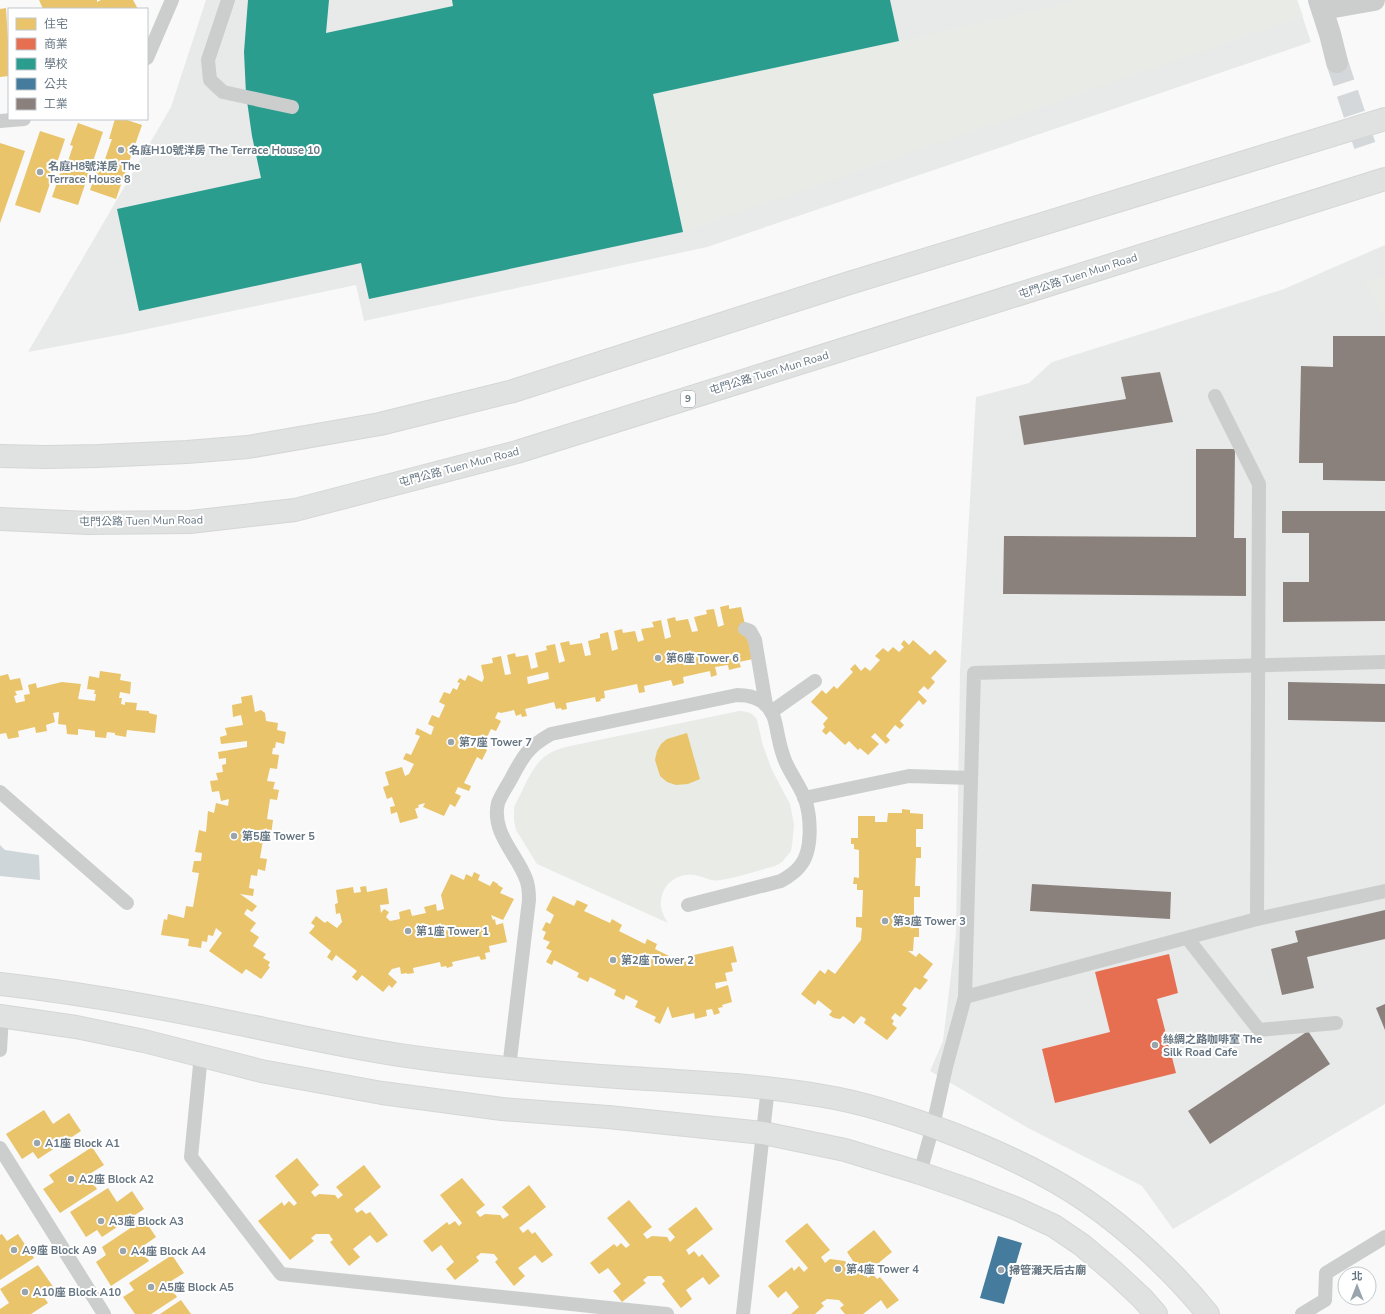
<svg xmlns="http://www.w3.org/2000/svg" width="1385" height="1314" font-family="'Nunito Sans','Noto Sans TC',sans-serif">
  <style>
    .built { fill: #e8e9e9 }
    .green { fill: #e8ebe6 }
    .water { fill: #cfd6da }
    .homes { fill: #e9c46a; fill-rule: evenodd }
    .shops { fill: #e76f51 }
    .schools { fill: #2a9d8f }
    .public { fill: #457b9d }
    .industry { fill: #8a817c }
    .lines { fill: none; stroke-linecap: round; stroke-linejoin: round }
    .street-tunnel { stroke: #d4d8db; stroke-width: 22; stroke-dasharray: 22 11; stroke-linecap: butt }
    .primary-casing { stroke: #d5d6d7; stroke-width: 24 }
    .highway-casing { stroke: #d5d6d6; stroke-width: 24 }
    .lane { stroke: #cccece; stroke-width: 14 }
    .street { stroke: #cccece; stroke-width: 22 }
    .primary { stroke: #e0e1e1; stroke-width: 22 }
    .highway { stroke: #e0e1e1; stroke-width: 22 }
    .poi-dot { fill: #99a4ac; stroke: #fff; stroke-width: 1.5 }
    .labels { text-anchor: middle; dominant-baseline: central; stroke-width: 4; stroke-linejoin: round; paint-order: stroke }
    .shield { fill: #fff; stroke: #949fa8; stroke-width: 1 }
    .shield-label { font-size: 10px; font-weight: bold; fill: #667682 }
    .poi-label { font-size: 11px; font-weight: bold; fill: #667682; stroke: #fff; text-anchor: start }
    .street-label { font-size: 11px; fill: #667682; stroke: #fff }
  </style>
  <rect width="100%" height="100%" fill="#f9f9f9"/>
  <g class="built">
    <path d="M 206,0 L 1297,0 L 1311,42 L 707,247 L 364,321 L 356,285 L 124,334 L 28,352 L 171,107 Z"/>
    <path d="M 1385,245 L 1385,1104 L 1173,1229 L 1142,1186 L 1028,1128 L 930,1071 L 943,1041 L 956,933 L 960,671 L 976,397 L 1029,383 L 1052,362 L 1284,289 Z"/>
  </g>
  <g class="green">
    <path d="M 1080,0 L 1297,0 L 1303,16 L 683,232 L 653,94 L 899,41 Z"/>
    <path d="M 1385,277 L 1385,317 L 1363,280 Z"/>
    <path d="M 739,711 C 747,711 753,713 757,720 L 763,746 L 772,770 L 790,804 L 794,825 L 792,845 L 791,851 L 782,862 L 775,866 C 757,871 739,877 721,880 C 711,882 703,876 694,875 C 680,873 666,881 662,895 C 659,906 662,914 668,923 L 537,864 L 516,830 L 514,820 L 514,807 C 523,791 532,764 547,755 C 554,750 562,748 570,746 Z"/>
  </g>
  <path class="water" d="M 0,845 L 5,850 L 39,855 L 40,880 L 0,876 Z"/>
  <g class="homes">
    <path d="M 39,0 L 97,0 L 97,2 L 101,0 L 133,0 L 138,9 L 43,9 Z"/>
    <path d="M 6,8 L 8,41 L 9,41 L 9,76 L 0,77 L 0,9 Z"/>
    <path d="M 115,119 L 124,119 L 142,125 L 116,199 L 90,190 L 100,161 L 104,162 L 112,139 L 109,139 Z"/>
    <path d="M 78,123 L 103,132 L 78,205 L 52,197 L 62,168 L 65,170 L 73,146 L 70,145 Z"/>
    <path d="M 40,131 L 65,139 L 40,213 L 15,205 Z"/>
    <path d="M 0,143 L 25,151 L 0,223 Z"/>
    <path d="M 729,605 L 729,609 L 741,607 L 753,659 L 739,662 L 741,667 L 729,670 L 728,665 L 715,667 L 717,675 L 711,677 L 710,671 L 683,677 L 684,683 L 673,686 L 671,680 L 644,686 L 645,692 L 639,693 L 637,684 L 604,691 L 605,698 L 600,699 L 601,701 L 596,702 L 595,697 L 566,703 L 567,709 L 562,710 L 561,708 L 556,709 L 554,702 L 525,709 L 527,716 L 522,717 L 521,714 L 516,716 L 514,710 L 501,713 L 498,712 L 495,718 L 501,721 L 496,731 L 491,729 L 482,747 L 487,750 L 482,760 L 477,757 L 464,783 L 471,786 L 469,791 L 458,787 L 455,793 L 461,796 L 455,807 L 450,804 L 444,816 L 423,807 L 425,803 L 418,805 L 419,807 L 415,809 L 418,818 L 400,823 L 397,812 L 391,814 L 390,807 L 395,806 L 392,797 L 387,799 L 383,787 L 389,785 L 385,772 L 402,767 L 405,776 L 409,774 L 414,764 L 403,759 L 406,753 L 411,755 L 420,736 L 415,734 L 417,728 L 431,735 L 434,727 L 428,724 L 432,715 L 439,718 L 445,705 L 439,702 L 444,692 L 450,694 L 453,688 L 457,690 L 460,683 L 457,682 L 460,678 L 465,681 L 468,675 L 482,682 L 484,678 L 481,665 L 493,663 L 492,658 L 501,656 L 505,675 L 511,674 L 507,655 L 515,653 L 516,657 L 528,655 L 531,669 L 538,667 L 535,653 L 547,650 L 546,646 L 555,644 L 559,663 L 565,661 L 560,643 L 569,641 L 570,645 L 582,643 L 585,656 L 591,655 L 588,641 L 600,638 L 600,634 L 608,632 L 612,651 L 618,649 L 614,631 L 622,629 L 623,633 L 635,631 L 638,642 L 644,640 L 641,629 L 654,627 L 652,622 L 661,620 L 665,639 L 671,637 L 667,619 L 675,617 L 676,621 L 688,619 L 692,632 L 698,631 L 694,617 L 707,614 L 706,610 L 714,609 L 718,627 L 724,625 L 720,607 ZM 548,672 L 549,679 L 528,684 L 527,677 Z"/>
    <path d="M 904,640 L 909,645 L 913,640 L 930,655 L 935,650 L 947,661 L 931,678 L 935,682 L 928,690 L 924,686 L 918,692 L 927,701 L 923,705 L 919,700 L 900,721 L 904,725 L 900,729 L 895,725 L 886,736 L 890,740 L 886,744 L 875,733 L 871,737 L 879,744 L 868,755 L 860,748 L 858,750 L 849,741 L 845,745 L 830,731 L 826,735 L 822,731 L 825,727 L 823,724 L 828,718 L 811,702 L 822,690 L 826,694 L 834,686 L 837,689 L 853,672 L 850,669 L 855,664 L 861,671 L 865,667 L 870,671 L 880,660 L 875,656 L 883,648 L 888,652 L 893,647 L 899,652 L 904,647 L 901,644 Z"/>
    <path d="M 100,671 L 121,674 L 120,680 L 131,682 L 130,694 L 120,692 L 119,698 L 122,698 L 121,704 L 125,705 L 125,702 L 137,703 L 136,710 L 149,711 L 149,713 L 157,715 L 155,733 L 127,730 L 126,737 L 115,735 L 115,733 L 107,732 L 106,738 L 95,737 L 95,731 L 78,729 L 78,735 L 67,734 L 66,725 L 58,724 L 59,712 L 53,713 L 55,722 L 46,725 L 47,731 L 36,733 L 35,727 L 18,731 L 19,737 L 8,739 L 6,733 L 0,734 L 0,676 L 8,674 L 10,680 L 20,678 L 23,690 L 15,691 L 17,695 L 14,696 L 16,703 L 25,701 L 24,695 L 30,694 L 28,685 L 36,683 L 37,688 L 62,682 L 81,684 L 78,699 L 95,701 L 96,694 L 94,694 L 95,690 L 87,689 L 89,676 L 99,678 Z"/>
    <path d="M 252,695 L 255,712 L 261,710 L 265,713 L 266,721 L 278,723 L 277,730 L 286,732 L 284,744 L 276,742 L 275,748 L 273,748 L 272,754 L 279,755 L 277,769 L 270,768 L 267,781 L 275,782 L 273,789 L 279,790 L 277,800 L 270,799 L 267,819 L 273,820 L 270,842 L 263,840 L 260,858 L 267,859 L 265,871 L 258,869 L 257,876 L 251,875 L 249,888 L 254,889 L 253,896 L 240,894 L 257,906 L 252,912 L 247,909 L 244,914 L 256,923 L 250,931 L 259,937 L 253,946 L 266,954 L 263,958 L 270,962 L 268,966 L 270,967 L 261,979 L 246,969 L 242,974 L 209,951 L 222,933 L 216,928 L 213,936 L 208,935 L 207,942 L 202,941 L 201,948 L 188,946 L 189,939 L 161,935 L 164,919 L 167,920 L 168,914 L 184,918 L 186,906 L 193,907 L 199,873 L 192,872 L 194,861 L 201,861 L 202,853 L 195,852 L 199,830 L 206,832 L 208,811 L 214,813 L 216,803 L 228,806 L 229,799 L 221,801 L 219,791 L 212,792 L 210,781 L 218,780 L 216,773 L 223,772 L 222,765 L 226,764 L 226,758 L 219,759 L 218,752 L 247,747 L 247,741 L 221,744 L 220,737 L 227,735 L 225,728 L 243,725 L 241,715 L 233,717 L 232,705 L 242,703 L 241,697 Z"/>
    <path d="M 687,733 L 700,779 L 688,784 L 676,785 L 667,782 L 660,776 L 655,760 L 657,751 L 661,744 L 667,739 Z"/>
    <path d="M 902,809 L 910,810 L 910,813 L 923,814 L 923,829 L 916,829 L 916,847 L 921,847 L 921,858 L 916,858 L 915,886 L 920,886 L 920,897 L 914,897 L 914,926 L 919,926 L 919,937 L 914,937 L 913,951 L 908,951 L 916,957 L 919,953 L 933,964 L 923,977 L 928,980 L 920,990 L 915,987 L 902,1005 L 907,1008 L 900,1017 L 895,1013 L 891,1018 L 894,1021 L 892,1024 L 897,1028 L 887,1040 L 864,1023 L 866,1019 L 861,1016 L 854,1024 L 843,1016 L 840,1019 L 834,1018 L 829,1015 L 832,1011 L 818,1000 L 815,1005 L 801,994 L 820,970 L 825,974 L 828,969 L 835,974 L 861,940 L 862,928 L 856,927 L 856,917 L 862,917 L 863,890 L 857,890 L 857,884 L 853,884 L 854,877 L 859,878 L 859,850 L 854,849 L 854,844 L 851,844 L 851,838 L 858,838 L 858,816 L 875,816 L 875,822 L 887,822 L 888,813 L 902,813 Z"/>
    <path d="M 474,872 L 480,875 L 478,880 L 490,886 L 493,881 L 498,884 L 498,885 L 503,888 L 500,893 L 514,899 L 503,920 L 491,915 L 493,920 L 495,919 L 496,925 L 503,923 L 507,942 L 489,946 L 490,952 L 485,953 L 486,959 L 481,960 L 479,956 L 452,962 L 453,966 L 447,968 L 446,966 L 441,967 L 440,962 L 413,968 L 414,973 L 407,974 L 407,973 L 401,974 L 400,967 L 392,969 L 388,974 L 397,982 L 392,988 L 389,985 L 383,992 L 362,975 L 357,981 L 352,977 L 357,971 L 336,955 L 332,961 L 327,957 L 331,951 L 309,933 L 315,926 L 311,923 L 316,916 L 325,923 L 327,921 L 337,928 L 342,922 L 340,913 L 336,914 L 335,904 L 338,903 L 336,890 L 353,887 L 354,893 L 361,892 L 360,887 L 366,886 L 367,892 L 387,888 L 389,904 L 380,905 L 381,913 L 384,909 L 389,912 L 386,917 L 390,921 L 400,919 L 399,912 L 410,909 L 412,916 L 426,913 L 424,907 L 436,904 L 437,911 L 444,909 L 441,895 L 451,874 L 464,880 L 466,874 L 472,877 Z"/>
    <path d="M 553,896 L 574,906 L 577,900 L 588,905 L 584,911 L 610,923 L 612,919 L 622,925 L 619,931 L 645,944 L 647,939 L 657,944 L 655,949 L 679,961 L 681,956 L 687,958 L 684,962 L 695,960 L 694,955 L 733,946 L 737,962 L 731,963 L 733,971 L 725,973 L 727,981 L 715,983 L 716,989 L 728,985 L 732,1002 L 722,1005 L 723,1007 L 718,1008 L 720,1013 L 714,1015 L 712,1009 L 706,1010 L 707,1016 L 695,1019 L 694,1013 L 672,1018 L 668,1006 L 660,1024 L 654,1021 L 656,1017 L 635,1007 L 638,1001 L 626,995 L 624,1000 L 614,995 L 616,990 L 590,977 L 588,982 L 577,977 L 579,973 L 554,960 L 552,965 L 546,962 L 552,951 L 546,948 L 550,942 L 543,939 L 546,932 L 542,930 L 546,922 L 550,924 L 554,915 L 546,910 Z"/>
    <path d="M 44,1110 L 53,1124 L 69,1113 L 81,1131 L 38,1159 L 33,1152 L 22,1159 L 6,1134 Z"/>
    <path d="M 92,1147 L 104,1165 L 88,1175 L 97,1189 L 60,1213 L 43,1189 L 54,1182 L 49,1175 Z"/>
    <path d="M 297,1158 L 319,1185 L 311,1192 L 315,1197 L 319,1194 L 335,1195 L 338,1199 L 343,1195 L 336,1187 L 364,1165 L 381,1187 L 354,1209 L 357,1213 L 362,1210 L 366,1214 L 370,1212 L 388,1235 L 377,1243 L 370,1235 L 353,1249 L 360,1257 L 349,1266 L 330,1242 L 333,1240 L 329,1234 L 316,1234 L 311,1238 L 314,1241 L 290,1260 L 258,1221 L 282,1202 L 284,1206 L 289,1201 L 294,1206 L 297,1203 L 275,1176 Z"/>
    <path d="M 462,1178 L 485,1205 L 476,1212 L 480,1217 L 485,1214 L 500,1215 L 503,1219 L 509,1215 L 502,1207 L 529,1185 L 546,1207 L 519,1228 L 523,1233 L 528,1229 L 532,1234 L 535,1232 L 553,1255 L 542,1263 L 535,1255 L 518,1268 L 525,1276 L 514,1286 L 495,1262 L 498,1259 L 494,1254 L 481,1253 L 476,1257 L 479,1261 L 455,1280 L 446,1269 L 454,1262 L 441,1245 L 432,1252 L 423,1241 L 447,1222 L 449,1225 L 455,1221 L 459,1226 L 462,1223 L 440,1195 Z"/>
    <path d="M 108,1188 L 117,1202 L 132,1191 L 144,1209 L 102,1237 L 97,1230 L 86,1237 L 70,1212 Z"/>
    <path d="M 629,1200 L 652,1227 L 643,1234 L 647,1239 L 652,1236 L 667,1237 L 670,1242 L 675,1237 L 668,1229 L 696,1207 L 713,1229 L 686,1250 L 689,1255 L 694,1251 L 699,1257 L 702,1254 L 720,1276 L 709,1285 L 703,1277 L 686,1290 L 692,1299 L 681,1308 L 662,1284 L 665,1281 L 661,1276 L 648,1276 L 643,1280 L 646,1283 L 622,1302 L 613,1291 L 621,1284 L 608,1268 L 599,1274 L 590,1263 L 614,1244 L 617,1247 L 621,1243 L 626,1248 L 630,1245 L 607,1218 Z"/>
    <path d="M 144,1219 L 156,1237 L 140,1248 L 149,1261 L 111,1286 L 96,1262 L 106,1255 L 102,1247 Z"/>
    <path d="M 807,1223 L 830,1250 L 821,1257 L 825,1263 L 830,1259 L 845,1261 L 848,1265 L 853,1261 L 847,1252 L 874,1230 L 892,1252 L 865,1274 L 868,1278 L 873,1274 L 877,1279 L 880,1277 L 899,1300 L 887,1309 L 881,1300 L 863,1314 L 845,1314 L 840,1308 L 844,1305 L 839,1300 L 827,1299 L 821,1303 L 824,1306 L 815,1314 L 791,1314 L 799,1307 L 786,1291 L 778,1298 L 768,1286 L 792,1267 L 794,1271 L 799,1266 L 804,1272 L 808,1268 L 785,1241 Z"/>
    <path d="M 2,1234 L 7,1241 L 18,1234 L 34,1258 L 0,1280 L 0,1235 Z"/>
    <path d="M 172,1255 L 184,1273 L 168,1283 L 177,1297 L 151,1314 L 135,1314 L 123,1297 L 134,1290 L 129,1283 Z"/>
    <path d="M 38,1265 L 54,1288 L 43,1296 L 48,1303 L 31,1314 L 0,1314 L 0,1309 L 9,1303 L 0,1289 Z"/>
    <path d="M 181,1300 L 191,1314 L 160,1314 Z"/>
  </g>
  <path class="shops" d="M 1169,954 L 1178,993 L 1157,999 L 1176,1073 L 1055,1103 L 1042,1049 L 1110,1032 L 1095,972 Z"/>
  <path class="schools" d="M 248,0 L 329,0 L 326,33 L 453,6 L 452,0 L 890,0 L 899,41 L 653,94 L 683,232 L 369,299 L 361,263 L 139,311 L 117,209 L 261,178 L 252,136 L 246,94 L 244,52 Z"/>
  <path class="public" d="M 998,1236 L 1022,1243 L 1004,1304 L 980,1298 Z"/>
  <g class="industry">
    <path d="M 1333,336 L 1385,336 L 1385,481 L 1323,480 L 1323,463 L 1299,463 L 1301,366 L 1333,367 Z"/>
    <path d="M 1160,372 L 1173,422 L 1024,445 L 1019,416 L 1126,399 L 1121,377 Z"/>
    <path d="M 1196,449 L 1235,449 L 1234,538 L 1246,538 L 1246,596 L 1003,594 L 1004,536 L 1196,537 Z"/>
    <path d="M 1282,511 L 1385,511 L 1385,621 L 1283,622 L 1283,582 L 1309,582 L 1309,533 L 1282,533 Z"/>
    <path d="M 1288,682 L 1385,684 L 1385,722 L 1288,720 Z"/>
    <path d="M 1032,884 L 1171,892 L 1170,919 L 1030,911 Z"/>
    <path d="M 1385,910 L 1385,939 L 1307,957 L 1314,988 L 1282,995 L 1271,949 L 1298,942 L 1295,931 Z"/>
    <path d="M 1385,1004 L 1385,1030 L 1376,1008 Z"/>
    <path d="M 1308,1031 L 1330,1064 L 1210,1144 L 1188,1111 Z"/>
  </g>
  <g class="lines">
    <path class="street-tunnel" d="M 1337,62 L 1365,146"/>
    <defs>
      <g id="primary">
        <path d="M 0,984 C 79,993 158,1007 235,1023 C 290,1034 345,1047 400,1055 C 476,1066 554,1073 631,1078 C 695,1082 760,1085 823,1096 C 867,1103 911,1118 953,1134 C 999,1152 1044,1172 1085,1200 C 1129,1230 1174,1272 1208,1314"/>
        <path d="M 0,1016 L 76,1027 L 144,1041 L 261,1071 L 382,1093 L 502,1109 L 608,1117 L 763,1133 L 845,1150 L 920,1173 L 966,1189 L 1015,1208 L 1054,1226 L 1082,1245 L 1114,1272 L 1142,1298 L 1156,1314"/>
      </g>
      <g id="highway">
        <path d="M 0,456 L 46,457 L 98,456 L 187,452 L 248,447 L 380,424 L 513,391 L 846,284 L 1385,119"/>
        <path d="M 0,519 L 88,523 L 190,522 L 295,510 L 517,452 L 1385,179"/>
      </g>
    </defs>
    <use href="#primary" class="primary-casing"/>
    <use href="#highway" class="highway-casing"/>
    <g class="lane">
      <path d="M 228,0 L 208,60 L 210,80 L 223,92 L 292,107"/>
      <path d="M 147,58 L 172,0"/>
      <path d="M 0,121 L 24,119"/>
      <path d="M 1215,396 L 1259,484 L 1257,919"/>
      <path d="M 745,629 L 750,631 L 755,640 L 766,705"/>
      <path d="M 771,712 L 815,681"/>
      <path d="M 0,792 L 127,903"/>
      <path d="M 804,798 L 909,776 L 971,778"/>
      <path d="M 1188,939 L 1259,1030 L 1336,1023"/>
      <path d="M 965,997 L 1257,919 L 1385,891"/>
      <path d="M 0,1050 L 2,1016"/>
      <path d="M 201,1055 L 191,1157 L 281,1274 L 667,1314"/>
      <path d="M 509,1068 L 529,900 C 529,893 529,886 526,879 C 517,854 491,833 498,803 C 501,795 507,786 511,779 C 523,756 528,747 551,734 L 737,695 C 748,695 759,697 767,706 C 776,715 776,729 779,740 C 780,746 782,752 784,758 C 789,772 799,784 805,799 C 811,817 813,851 800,866 C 795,873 788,877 781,881 L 688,905"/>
      <path d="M 0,1148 L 104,1314"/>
      <path d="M 920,1173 L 933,1126 L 946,1067 L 965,997 L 974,673 L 1385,662"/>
      <path d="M 743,1314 L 768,1087"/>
      <path d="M 1302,1314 L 1325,1300 L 1326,1273 L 1385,1237"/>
    </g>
    <g class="street">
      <path d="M 1319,0 L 1330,34 L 1337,62"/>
      <path d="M 1323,9 L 1374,0"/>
    </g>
    <use href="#primary" class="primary"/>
    <use href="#highway" class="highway"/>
  </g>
  <g class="poi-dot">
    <circle cx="121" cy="150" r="4"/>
    <circle cx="40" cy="172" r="4"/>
    <circle cx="658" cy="658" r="4"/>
    <circle cx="451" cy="742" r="4"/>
    <circle cx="234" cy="836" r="4"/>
    <circle cx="885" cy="921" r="4"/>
    <circle cx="408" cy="931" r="4"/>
    <circle cx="613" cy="960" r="4"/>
    <circle cx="1155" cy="1045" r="4"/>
    <circle cx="37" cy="1143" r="4"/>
    <circle cx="71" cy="1179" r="4"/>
    <circle cx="101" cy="1221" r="4"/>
    <circle cx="14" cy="1250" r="4"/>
    <circle cx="123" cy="1251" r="4"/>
    <circle cx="838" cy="1269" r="4"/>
    <circle cx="1001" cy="1270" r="4"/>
    <circle cx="151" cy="1287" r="4"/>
    <circle cx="25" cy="1292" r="4"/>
  </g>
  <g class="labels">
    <rect class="shield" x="681" y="391" width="14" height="16" rx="3"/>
    <g class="shield-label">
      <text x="688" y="399">9</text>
    </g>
    <g class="poi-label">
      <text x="129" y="150">名庭H10號洋房 The Terrace House 10</text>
      <text x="48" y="166">名庭H8號洋房 The<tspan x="48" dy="13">Terrace House 8</tspan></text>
      <text x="666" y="658">第6座 Tower 6</text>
      <text x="459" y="742">第7座 Tower 7</text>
      <text x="242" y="836">第5座 Tower 5</text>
      <text x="893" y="921">第3座 Tower 3</text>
      <text x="416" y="931">第1座 Tower 1</text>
      <text x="621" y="960">第2座 Tower 2</text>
      <text x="1163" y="1039">絲綢之路咖啡室 The<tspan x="1163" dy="13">Silk Road Cafe</tspan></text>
      <text x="45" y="1143">A1座 Block A1</text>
      <text x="79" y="1179">A2座 Block A2</text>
      <text x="109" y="1221">A3座 Block A3</text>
      <text x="22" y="1250">A9座 Block A9</text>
      <text x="131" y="1251">A4座 Block A4</text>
      <text x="846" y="1269">第4座 Tower 4</text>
      <text x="1009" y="1270">掃管灘天后古廟</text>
      <text x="159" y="1287">A5座 Block A5</text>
      <text x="33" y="1292">A10座 Block A10</text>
    </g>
    <g class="street-label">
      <text transform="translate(1078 276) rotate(-18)">屯門公路 Tuen Mun Road</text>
      <text transform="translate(769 373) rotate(-17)">屯門公路 Tuen Mun Road</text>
      <text transform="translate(459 467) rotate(-15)">屯門公路 Tuen Mun Road</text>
      <text transform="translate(141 521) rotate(-1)">屯門公路 Tuen Mun Road</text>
    </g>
  </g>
  <rect x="8" y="8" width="140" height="112" fill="#ffffff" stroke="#c2c8cd"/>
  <rect x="16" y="18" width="20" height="12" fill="#e9c46a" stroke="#c2c8cd"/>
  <text x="44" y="28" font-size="12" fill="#667682">住宅</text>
  <rect x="16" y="38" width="20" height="12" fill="#e76f51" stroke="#c2c8cd"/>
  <text x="44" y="48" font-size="12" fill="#667682">商業</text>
  <rect x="16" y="58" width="20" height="12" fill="#2a9d8f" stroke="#c2c8cd"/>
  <text x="44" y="68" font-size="12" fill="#667682">學校</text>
  <rect x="16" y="78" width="20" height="12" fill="#457b9d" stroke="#c2c8cd"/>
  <text x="44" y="88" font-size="12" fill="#667682">公共</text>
  <rect x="16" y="98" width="20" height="12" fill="#8a817c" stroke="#c2c8cd"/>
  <text x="44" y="108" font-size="12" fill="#667682">工業</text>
  <g transform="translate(1357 1286)"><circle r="19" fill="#ffffff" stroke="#c2c8cd"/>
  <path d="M0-3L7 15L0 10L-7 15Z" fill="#99a4ac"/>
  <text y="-6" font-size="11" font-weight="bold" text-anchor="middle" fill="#667682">北</text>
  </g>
</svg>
